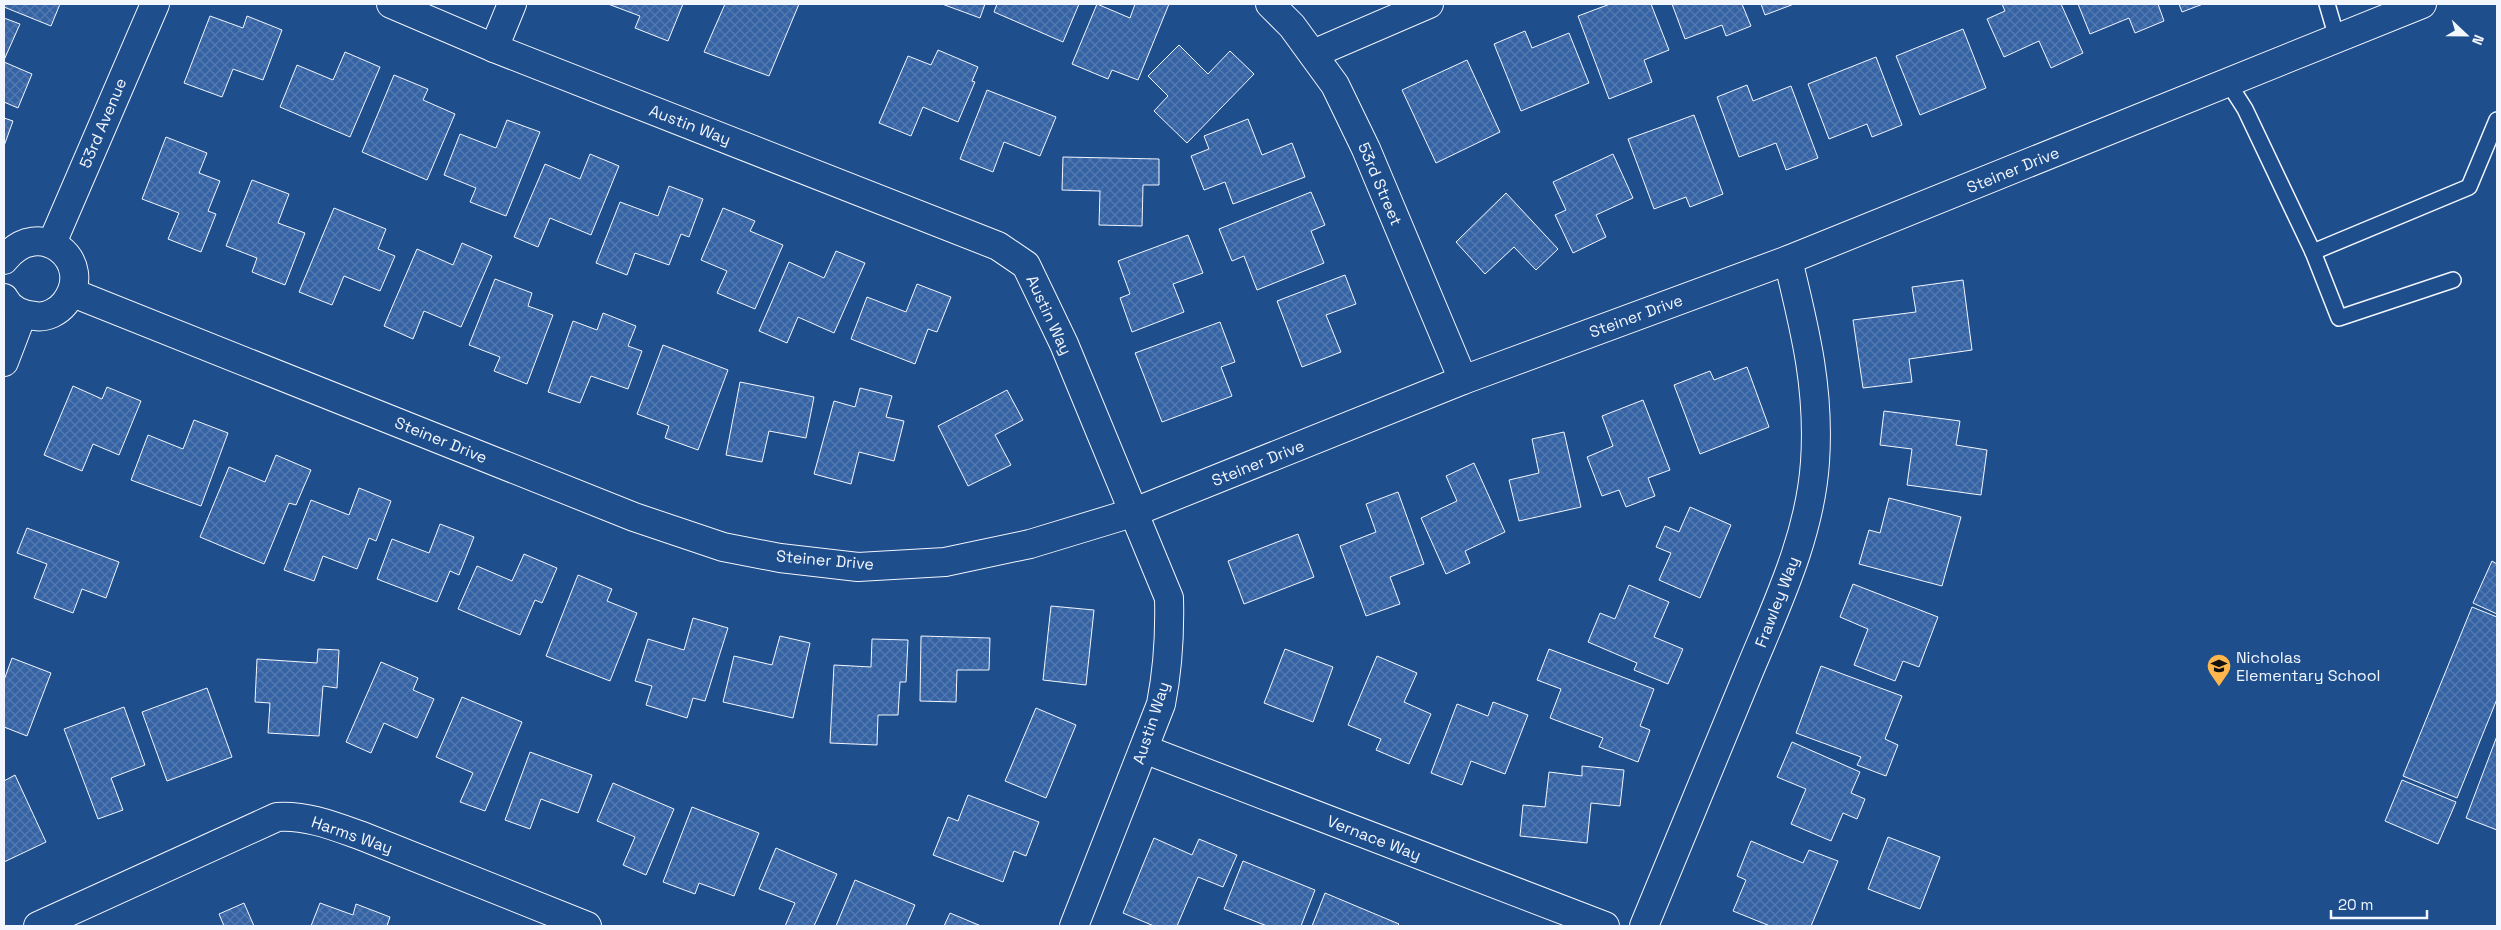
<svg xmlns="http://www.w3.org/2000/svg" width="2501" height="930" font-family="'Space Grotesk',sans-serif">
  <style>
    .building { fill: url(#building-cross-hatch); stroke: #f2f6ff }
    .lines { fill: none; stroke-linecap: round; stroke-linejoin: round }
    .service-casing { stroke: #f2f6ff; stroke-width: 18 }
    .minor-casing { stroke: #f2f6ff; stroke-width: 30 }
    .tertiary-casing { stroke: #f2f6ff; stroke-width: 30 }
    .service { stroke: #1f4e8c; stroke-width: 15 }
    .minor { stroke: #1f4e8c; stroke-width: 28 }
    .tertiary { stroke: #1f4e8c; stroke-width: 28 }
    .labels { text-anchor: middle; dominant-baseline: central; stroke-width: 4; stroke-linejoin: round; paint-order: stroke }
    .street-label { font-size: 16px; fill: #f2f6ff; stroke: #1f4e8c }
    .poi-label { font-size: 16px; fill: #f2f6ff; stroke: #1f4e8c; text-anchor: start }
  </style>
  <defs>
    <pattern id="building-cross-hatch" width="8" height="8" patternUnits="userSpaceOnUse" patternTransform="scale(1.25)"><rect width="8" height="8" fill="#3563a3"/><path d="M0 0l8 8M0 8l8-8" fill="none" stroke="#537ab1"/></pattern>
  </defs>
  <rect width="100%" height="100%" fill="#1f4e8c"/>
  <g class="building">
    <path d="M 4,4 L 60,4 L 51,26 L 4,7 Z"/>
    <path d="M 608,4 L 683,4 L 668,41 L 635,28 L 640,16 Z"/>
    <path d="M 725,4 L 799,4 L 769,76 L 704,52 Z"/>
    <path d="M 942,4 L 985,4 L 980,18 Z"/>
    <path d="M 997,4 L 1079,4 L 1063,42 L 994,12 Z"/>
    <path d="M 1097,4 L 1130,18 L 1135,4 L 1169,4 L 1138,80 L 1112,70 L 1108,79 L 1072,64 Z"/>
    <path d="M 1610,4 L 1651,4 L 1669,50 L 1644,60 L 1652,82 L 1609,99 L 1578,16 Z"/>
    <path d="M 1672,4 L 1742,4 L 1751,26 L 1726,36 L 1722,25 L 1685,39 Z"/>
    <path d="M 1761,4 L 1794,4 L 1765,15 Z"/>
    <path d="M 2002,4 L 2061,4 L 2083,53 L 2051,68 L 2039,41 L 2004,57 L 1987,19 L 2005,11 Z"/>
    <path d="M 2078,4 L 2158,4 L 2164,21 L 2135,33 L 2129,18 L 2090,34 Z"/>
    <path d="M 2179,4 L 2203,4 L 2182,12 Z"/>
    <path d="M 210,16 L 243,28 L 247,16 L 282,30 L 263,80 L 233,69 L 222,97 L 184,83 Z"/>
    <path d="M 4,18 L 20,24 L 4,60 Z"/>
    <path d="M 1963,29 L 1986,88 L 1920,115 L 1896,56 Z"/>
    <path d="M 1525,31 L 1532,48 L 1569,33 L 1589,83 L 1521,111 L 1494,44 Z"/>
    <path d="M 1179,45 L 1208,74 L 1230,51 L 1254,74 L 1187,143 L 1154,111 L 1168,96 L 1148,76 Z"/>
    <path d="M 938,50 L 978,67 L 972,81 L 975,82 L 958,122 L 923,107 L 911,136 L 879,123 L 908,56 L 931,65 Z"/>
    <path d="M 345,52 L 380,67 L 350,137 L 280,107 L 297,65 L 333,80 Z"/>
    <path d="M 1876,57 L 1902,125 L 1872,137 L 1867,124 L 1829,139 L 1808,84 Z"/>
    <path d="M 1467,60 L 1500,132 L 1436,163 L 1402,90 Z"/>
    <path d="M 4,62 L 32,74 L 18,108 L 4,102 Z"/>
    <path d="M 394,75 L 428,89 L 423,100 L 455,114 L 427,180 L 362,152 Z"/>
    <path d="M 1747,85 L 1753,101 L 1791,86 L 1818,158 L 1786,170 L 1776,143 L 1739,157 L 1717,97 Z"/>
    <path d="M 987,90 L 1056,117 L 1040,156 L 1004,142 L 993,172 L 960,159 Z"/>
    <path d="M 1694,115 L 1723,194 L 1690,207 L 1686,197 L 1654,209 L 1628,139 Z"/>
    <path d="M 4,118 L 13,121 L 4,146 Z"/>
    <path d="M 1248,119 L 1262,155 L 1292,143 L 1305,177 L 1233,204 L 1225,182 L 1204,190 L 1191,156 L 1209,149 L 1204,136 Z"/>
    <path d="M 507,120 L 540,132 L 506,216 L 470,202 L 476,188 L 444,175 L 460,134 L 496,148 Z"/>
    <path d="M 166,137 L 207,153 L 199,173 L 220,181 L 208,211 L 216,214 L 201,252 L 168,239 L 179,213 L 142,199 Z"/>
    <path d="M 590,154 L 619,166 L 591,235 L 550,218 L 538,247 L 514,237 L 545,164 L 580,179 Z"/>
    <path d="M 1613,154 L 1633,198 L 1596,215 L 1606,237 L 1573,253 L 1555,215 L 1566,210 L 1553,182 Z"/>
    <path d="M 1063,157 L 1159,159 L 1159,185 L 1143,185 L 1142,226 L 1099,225 L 1100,191 L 1062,190 Z"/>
    <path d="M 252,180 L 289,194 L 278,223 L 305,233 L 285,285 L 252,272 L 257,258 L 226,246 Z"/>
    <path d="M 669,186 L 703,199 L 689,237 L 681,234 L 669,265 L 635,253 L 627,275 L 596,263 L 620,202 L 658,216 Z"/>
    <path d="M 1311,192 L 1325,225 L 1311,231 L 1324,263 L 1257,290 L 1244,256 L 1232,261 L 1219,229 Z"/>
    <path d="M 1506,193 L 1558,249 L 1536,270 L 1514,247 L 1485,274 L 1456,242 Z"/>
    <path d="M 334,208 L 386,229 L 378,249 L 395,256 L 380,291 L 344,276 L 332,305 L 299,292 Z"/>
    <path d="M 723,208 L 755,221 L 750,231 L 783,245 L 755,309 L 717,293 L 727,271 L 701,260 Z"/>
    <path d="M 1188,235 L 1203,273 L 1173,284 L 1184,312 L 1132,332 L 1120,298 L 1130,294 L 1118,261 Z"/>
    <path d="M 462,243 L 492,256 L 461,327 L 424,311 L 413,339 L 384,326 L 417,249 L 453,265 Z"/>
    <path d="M 836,251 L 865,263 L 834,333 L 798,317 L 787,343 L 759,331 L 789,262 L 824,278 Z"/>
    <path d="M 1345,275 L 1356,304 L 1326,315 L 1341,352 L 1302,367 L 1277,301 Z"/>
    <path d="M 495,279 L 532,293 L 528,306 L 553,315 L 527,384 L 494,371 L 500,357 L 469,345 Z"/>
    <path d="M 1963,280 L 1972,350 L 1909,359 L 1912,382 L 1863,388 L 1853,320 L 1916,312 L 1912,287 Z"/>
    <path d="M 917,284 L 951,297 L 937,332 L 928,329 L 915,364 L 851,339 L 867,297 L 906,312 Z"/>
    <path d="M 603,313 L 636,326 L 628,346 L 642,351 L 628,389 L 591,376 L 580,403 L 548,392 L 573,321 L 597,330 Z"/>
    <path d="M 1220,322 L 1235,362 L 1221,367 L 1232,396 L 1162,422 L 1135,353 Z"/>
    <path d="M 663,345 L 728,370 L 698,450 L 665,438 L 669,426 L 637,414 Z"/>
    <path d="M 1747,367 L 1769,427 L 1700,454 L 1674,385 L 1710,371 L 1714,380 Z"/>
    <path d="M 740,382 L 814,397 L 806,438 L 769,431 L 762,462 L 726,455 Z"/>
    <path d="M 73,386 L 102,399 L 107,387 L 141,401 L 119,455 L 93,444 L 82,471 L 44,455 Z"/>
    <path d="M 860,388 L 892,396 L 886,417 L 904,421 L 894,461 L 859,452 L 851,484 L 814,474 L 834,401 L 855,407 Z"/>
    <path d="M 1007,390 L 1023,420 L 995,435 L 1011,465 L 968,486 L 938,426 Z"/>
    <path d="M 1643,400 L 1670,470 L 1648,478 L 1655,496 L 1626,507 L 1619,490 L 1602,496 L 1587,457 L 1613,446 L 1602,416 Z"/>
    <path d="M 1884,411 L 1960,421 L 1956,445 L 1987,450 L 1981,495 L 1907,485 L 1912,449 L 1880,445 Z"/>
    <path d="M 194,420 L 228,433 L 201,506 L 131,480 L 148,435 L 183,449 Z"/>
    <path d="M 1564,432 L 1581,507 L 1519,521 L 1509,480 L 1539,473 L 1532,439 Z"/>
    <path d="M 276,455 L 311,470 L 296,505 L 289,503 L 264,564 L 200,537 L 229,467 L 265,482 Z"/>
    <path d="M 1474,463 L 1505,532 L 1465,551 L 1470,563 L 1446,574 L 1421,518 L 1457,501 L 1446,476 Z"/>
    <path d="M 359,488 L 391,501 L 376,541 L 369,538 L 357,569 L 323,556 L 314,581 L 284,570 L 311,500 L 349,515 Z"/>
    <path d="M 1398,492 L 1424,564 L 1390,577 L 1400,604 L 1366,616 L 1340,546 L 1376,532 L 1366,504 Z"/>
    <path d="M 1889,498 L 1961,517 L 1942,586 L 1859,564 L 1869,530 L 1880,533 Z"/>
    <path d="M 1690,507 L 1731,525 L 1700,598 L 1659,580 L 1671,553 L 1656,547 L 1665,526 L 1679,532 Z"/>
    <path d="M 440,524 L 474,537 L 459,575 L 450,571 L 437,602 L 377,579 L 392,539 L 429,553 Z"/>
    <path d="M 27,528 L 119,562 L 106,598 L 82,589 L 73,613 L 34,598 L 47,564 L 17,553 Z"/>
    <path d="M 1298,534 L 1314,577 L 1244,604 L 1228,561 Z"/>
    <path d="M 524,554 L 557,568 L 542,603 L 535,600 L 520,635 L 458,609 L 477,566 L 512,581 Z"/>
    <path d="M 2492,561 L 2497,564 L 2497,614 L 2473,603 Z"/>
    <path d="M 578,575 L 612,589 L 607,601 L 637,613 L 610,681 L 546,656 Z"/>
    <path d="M 1853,584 L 1938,617 L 1919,667 L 1903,661 L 1895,681 L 1854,665 L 1868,629 L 1840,617 Z"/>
    <path d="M 1629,585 L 1669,602 L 1654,637 L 1683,649 L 1668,684 L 1634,670 L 1637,663 L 1588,642 L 1600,613 L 1615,619 Z"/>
    <path d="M 1051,606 L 1094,610 L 1086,685 L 1043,680 Z"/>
    <path d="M 2472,607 L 2497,617 L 2497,699 L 2457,798 L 2403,776 Z"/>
    <path d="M 693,618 L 728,628 L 705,701 L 693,698 L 687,718 L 646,705 L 652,686 L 635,681 L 648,639 L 684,650 Z"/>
    <path d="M 780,636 L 810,643 L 793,718 L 723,702 L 734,656 L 772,665 Z"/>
    <path d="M 921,636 L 990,638 L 989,670 L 957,670 L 956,702 L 920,701 Z"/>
    <path d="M 872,639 L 908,640 L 906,682 L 900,682 L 898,715 L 878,715 L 877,745 L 830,743 L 834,665 L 871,667 Z"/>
    <path d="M 318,649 L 339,650 L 337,688 L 323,686 L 319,736 L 268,733 L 270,703 L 255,702 L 257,659 L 317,663 Z"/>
    <path d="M 1285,649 L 1333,667 L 1313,722 L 1264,703 Z"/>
    <path d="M 1549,649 L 1654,689 L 1640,726 L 1650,730 L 1638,762 L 1599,747 L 1603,738 L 1550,718 L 1561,689 L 1537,680 Z"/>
    <path d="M 1377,656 L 1417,673 L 1404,702 L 1431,714 L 1409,764 L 1376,750 L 1381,739 L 1348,725 Z"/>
    <path d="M 12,658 L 51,673 L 27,736 L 4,727 L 4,680 Z"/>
    <path d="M 381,662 L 418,678 L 413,690 L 434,699 L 417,738 L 384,723 L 371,753 L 346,742 Z"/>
    <path d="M 1821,666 L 1902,696 L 1885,739 L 1898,745 L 1886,776 L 1857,765 L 1861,757 L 1796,733 Z"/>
    <path d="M 207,688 L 232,757 L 167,781 L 142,712 Z"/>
    <path d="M 462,697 L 522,722 L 485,811 L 460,802 L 473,773 L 436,757 Z"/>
    <path d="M 1493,702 L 1528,715 L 1505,774 L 1471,761 L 1462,785 L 1431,773 L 1457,704 L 1488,716 Z"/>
    <path d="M 124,707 L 145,765 L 111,778 L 123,810 L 98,819 L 64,729 Z"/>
    <path d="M 1036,708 L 1076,725 L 1046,798 L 1005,781 Z"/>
    <path d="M 2497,736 L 2497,830 L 2466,818 Z"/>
    <path d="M 1792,742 L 1860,772 L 1851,793 L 1865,799 L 1857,819 L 1843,813 L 1831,841 L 1791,824 L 1806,789 L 1777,777 Z"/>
    <path d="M 530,752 L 592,775 L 578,813 L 541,799 L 530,829 L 505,820 Z"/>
    <path d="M 1582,766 L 1624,770 L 1620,806 L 1591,803 L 1587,843 L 1520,836 L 1523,805 L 1545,807 L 1549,772 L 1582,776 Z"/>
    <path d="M 15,775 L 46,842 L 4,862 L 4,781 Z"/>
    <path d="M 2402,780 L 2456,802 L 2438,844 L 2385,821 Z"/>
    <path d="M 613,783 L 674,809 L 646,875 L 623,865 L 635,837 L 597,821 Z"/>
    <path d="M 968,795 L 1039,822 L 1026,856 L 1014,851 L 1003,882 L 933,855 L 948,817 L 958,821 Z"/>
    <path d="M 692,807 L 759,833 L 734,896 L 699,883 L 695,894 L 663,882 Z"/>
    <path d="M 1888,837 L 1940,857 L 1920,909 L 1868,889 Z"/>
    <path d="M 1154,838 L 1192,855 L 1199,839 L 1237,855 L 1223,887 L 1198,877 L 1177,926 L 1154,926 L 1123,913 Z"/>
    <path d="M 1751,841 L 1803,863 L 1809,850 L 1838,861 L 1811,926 L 1770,926 L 1733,911 L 1746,880 L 1737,876 Z"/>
    <path d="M 776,848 L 837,874 L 814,926 L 785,926 L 795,903 L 759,889 Z"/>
    <path d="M 1243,861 L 1315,890 L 1301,926 L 1267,926 L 1224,909 Z"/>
    <path d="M 855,880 L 915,905 L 906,926 L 836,926 Z"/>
    <path d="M 1325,893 L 1399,924 L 1397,926 L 1312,926 Z"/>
    <path d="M 244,903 L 254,926 L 224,926 L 219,914 Z"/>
    <path d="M 320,903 L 353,915 L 356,904 L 390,917 L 387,926 L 311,926 Z"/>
    <path d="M 950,913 L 981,926 L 944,926 Z"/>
  </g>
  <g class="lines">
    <defs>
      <g id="service">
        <path d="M 2327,4 L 2337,38"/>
        <path d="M 2229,84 L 2245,109 L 2313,252 L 2339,318 L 2453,280"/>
        <path d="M 2313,252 L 2469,187 L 2497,120"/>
      </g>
      <g id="minor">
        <path d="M 391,4 L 494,48 L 998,246 L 1026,265 L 1064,344 L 1169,598 C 1170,635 1168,668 1161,704 L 1074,926"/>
        <path d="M 1270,4 L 1292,26 L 1335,85 L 1366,149 L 1463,380"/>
        <path d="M 494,48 L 512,4"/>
        <path d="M 1313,54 L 1429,4"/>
        <path d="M 1144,749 L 1605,926"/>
        <path d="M 38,926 L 277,817 C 307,815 334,826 362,836 L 587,926"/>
        <path d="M 1644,926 C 1679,842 1713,758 1748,674 C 1776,606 1810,537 1815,462 C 1820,389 1805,330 1788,260"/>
      </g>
      <g id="tertiary">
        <path d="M 52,243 L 155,4"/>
        <path d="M 4,260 C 39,214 97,262 65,303 C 58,312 46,318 35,316 C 22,315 10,310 4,298"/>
        <path d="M 73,293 L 634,517 L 723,547 L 780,558 L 858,567 L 945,562 L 1030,544 L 1132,513 L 1463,380 L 1788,260 L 2422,4"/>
        <path d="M 4,362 L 22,315"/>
      </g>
    </defs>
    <use href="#service" class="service-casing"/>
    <use href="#minor" class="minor-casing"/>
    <use href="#tertiary" class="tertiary-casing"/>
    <use href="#service" class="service"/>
    <use href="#minor" class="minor"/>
    <use href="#tertiary" class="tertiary"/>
  </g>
  <defs>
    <symbol id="school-pin" viewBox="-11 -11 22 30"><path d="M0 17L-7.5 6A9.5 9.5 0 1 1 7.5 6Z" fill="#ffb74d" stroke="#1f4e8c"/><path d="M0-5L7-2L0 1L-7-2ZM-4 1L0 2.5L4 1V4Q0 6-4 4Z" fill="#111"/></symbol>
  </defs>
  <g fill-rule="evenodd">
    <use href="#school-pin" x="2205" y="652" width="28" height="38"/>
  </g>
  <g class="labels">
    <g class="street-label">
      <text transform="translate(103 123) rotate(-67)">53rd Avenue</text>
      <text transform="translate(690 125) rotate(21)">Austin Way</text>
      <text transform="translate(2013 170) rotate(-22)">Steiner Drive</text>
      <text transform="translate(1380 184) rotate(67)">53rd Street</text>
      <text transform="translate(1049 315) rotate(65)">Austin Way</text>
      <text transform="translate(1636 316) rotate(-20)">Steiner Drive</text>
      <text transform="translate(441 440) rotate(22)">Steiner Drive</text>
      <text transform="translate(1258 463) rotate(-22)">Steiner Drive</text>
      <text transform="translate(825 560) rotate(5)">Steiner Drive</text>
      <text transform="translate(1777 602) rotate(-69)">Frawley Way</text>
      <text transform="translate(1151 723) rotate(-72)">Austin Way</text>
      <text transform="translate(352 835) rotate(19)">Harms Way</text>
      <text transform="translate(1374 838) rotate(21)">Vernace Way</text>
    </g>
    <g class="poi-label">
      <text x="2236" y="657">Nicholas<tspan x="2236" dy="18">Elementary School</tspan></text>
    </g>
  </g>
  <rect width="2501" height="930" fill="none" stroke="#f2f6ff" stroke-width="10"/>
  <g transform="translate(2466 35) rotate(112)" stroke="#1f4e8c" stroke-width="4" paint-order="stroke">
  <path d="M0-4L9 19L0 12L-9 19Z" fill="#f2f6ff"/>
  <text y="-8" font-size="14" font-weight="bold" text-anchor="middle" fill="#f2f6ff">N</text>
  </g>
  <path d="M2331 910v8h96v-8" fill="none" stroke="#f2f6ff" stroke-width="2.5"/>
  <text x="2338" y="910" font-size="15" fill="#f2f6ff" stroke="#1f4e8c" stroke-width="4" paint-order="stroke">20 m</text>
</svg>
